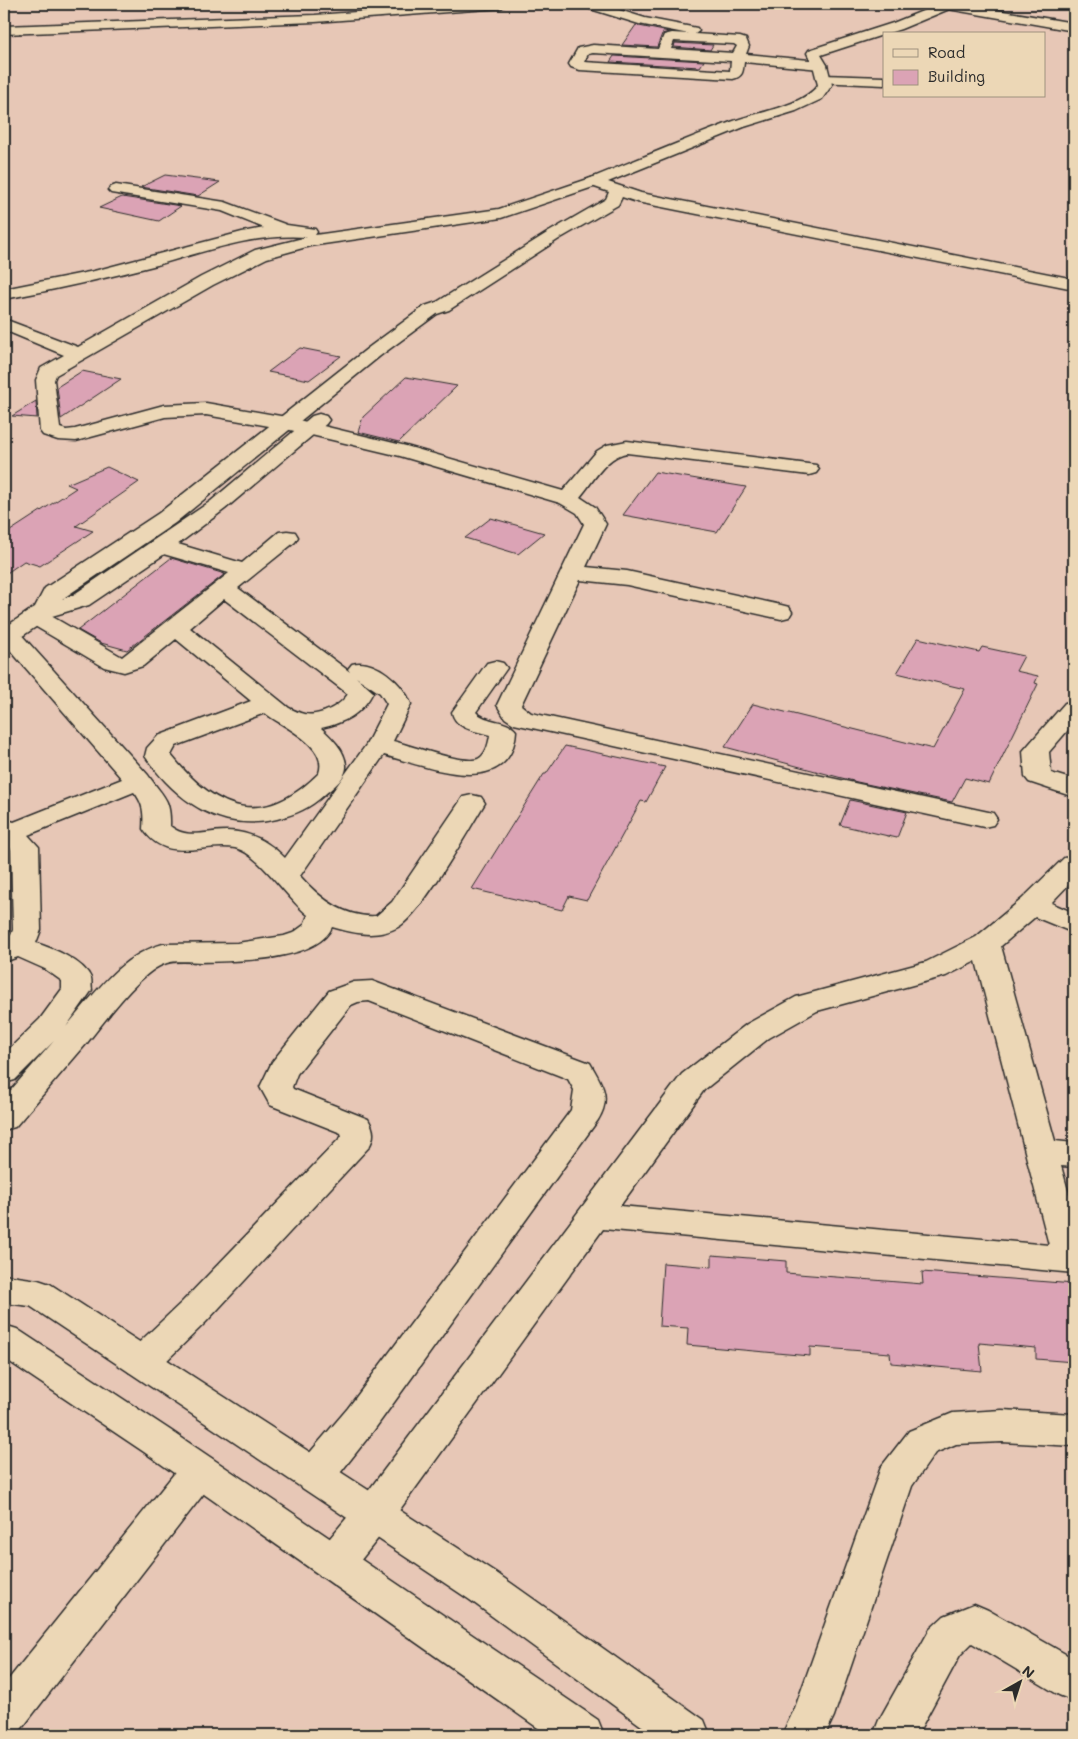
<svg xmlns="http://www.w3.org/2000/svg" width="1078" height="1739" font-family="Mali,sans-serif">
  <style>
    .building { fill: #dba3b5; stroke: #2b2b2b }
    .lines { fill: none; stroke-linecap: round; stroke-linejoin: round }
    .street-casing { stroke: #2b2b2b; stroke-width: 3 }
    .secondary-casing { stroke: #2b2b2b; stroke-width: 3 }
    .street { fill: #ecd7b6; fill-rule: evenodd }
    .secondary { fill: #ecd7b6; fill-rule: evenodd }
  </style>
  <rect width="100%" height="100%" fill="#e7c7b6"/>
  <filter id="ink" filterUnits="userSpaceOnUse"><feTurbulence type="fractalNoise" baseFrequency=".02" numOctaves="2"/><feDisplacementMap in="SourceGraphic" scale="10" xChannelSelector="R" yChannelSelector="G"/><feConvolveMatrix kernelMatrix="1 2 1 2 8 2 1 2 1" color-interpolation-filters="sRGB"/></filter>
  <g filter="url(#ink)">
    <g class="building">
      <path d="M 636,25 L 639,26 L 669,32 L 662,34 L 657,47 L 622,45 Z"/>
      <path d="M 675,43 L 713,45 L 710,50 L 674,47 Z"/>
      <path d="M 614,56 L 704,61 L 700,67 L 610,62 Z"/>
      <path d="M 165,175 L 220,182 L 198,196 L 141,187 Z"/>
      <path d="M 122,197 L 181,206 L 159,221 L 99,208 Z"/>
      <path d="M 300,348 L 341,356 L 309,380 L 268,372 Z"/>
      <path d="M 82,371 L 121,379 L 61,419 L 57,387 Z"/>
      <path d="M 406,377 L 457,386 L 399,442 L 358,432 L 363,417 Z"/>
      <path d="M 36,401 L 37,418 L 12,416 Z"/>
      <path d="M 107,467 L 139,482 L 76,526 L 93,531 L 40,566 L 24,561 L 4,575 L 4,535 L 76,488 L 67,484 Z"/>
      <path d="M 655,472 L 746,487 L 717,532 L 623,515 Z"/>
      <path d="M 491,518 L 544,533 L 518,554 L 465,538 Z"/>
      <path d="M 171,558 L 225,574 L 127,650 L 101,643 L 78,630 Z"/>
      <path d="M 918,638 L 979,652 L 982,647 L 1024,656 L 1016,671 L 1038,676 L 1035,683 L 1038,684 L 989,784 L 965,778 L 952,802 L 857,782 L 725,747 L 753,704 L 933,749 L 965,689 L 897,673 Z"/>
      <path d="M 565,746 L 665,767 L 646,802 L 641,801 L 587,900 L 569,896 L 562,910 L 472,889 L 544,774 L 546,774 Z"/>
      <path d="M 850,800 L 907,812 L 897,838 L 840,825 Z"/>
      <path d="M 712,1255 L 786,1261 L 786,1273 L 923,1284 L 922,1272 L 1074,1284 L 1074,1362 L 1036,1359 L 1036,1348 L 979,1343 L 982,1371 L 891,1363 L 890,1353 L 810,1347 L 810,1356 L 687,1345 L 688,1328 L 659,1326 L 663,1263 L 712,1267 Z"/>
    </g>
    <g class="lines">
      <defs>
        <g id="street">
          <path d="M 582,4 L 600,4 L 645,18 L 697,28 L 699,31 L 695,34 L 740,37 L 746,39 L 749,46 L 746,54 L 820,61 L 827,65 L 820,69 L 744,62 C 743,71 743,77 733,79 L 580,70 L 571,67 L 569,64 L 578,48 L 593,45 L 658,49 L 664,35 L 672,33 L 689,34 L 639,24 L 584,7 ZM 674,41 L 734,44 L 737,46 L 733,53 L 671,49 ZM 593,53 L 731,61 L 730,71 L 584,62 L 588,54 Z"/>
          <path d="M 943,4 L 962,4 L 1074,23 L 1074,31 L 948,9 L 944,8 Z"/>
          <path d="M 823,75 L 884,77 L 884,85 L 818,82 L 816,79 Z"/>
          <path d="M 594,177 L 599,179 L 602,182 L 599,185 L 501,218 L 310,246 L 267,258 L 213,285 L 56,375 L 54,380 L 60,428 L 66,430 L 75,429 L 164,405 L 206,403 L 286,417 L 406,446 L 563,491 L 597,451 L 607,445 L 627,441 L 816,465 L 819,469 L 816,473 L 809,475 L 627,453 C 606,456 593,482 580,497 L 595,507 L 606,524 L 586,567 L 627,571 L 781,605 L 789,607 L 792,612 L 789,617 L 781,619 L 627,585 L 580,580 L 521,705 L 531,713 L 993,813 L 997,819 L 993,825 L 984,827 L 514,724 L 505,718 L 497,705 L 584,524 L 577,513 L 560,503 L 400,456 L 286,429 L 206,415 L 165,417 L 76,441 L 58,440 L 43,435 L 40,431 L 36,380 L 41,368 L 64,355 L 4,330 L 4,319 L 78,347 L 201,277 L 255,250 L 307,237 C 255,233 206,251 157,265 C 106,278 55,290 4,299 L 4,289 L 94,271 L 242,232 L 264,228 L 222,211 L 111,193 L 108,190 L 111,187 L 116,185 L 225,202 L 287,225 L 315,229 L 317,232 L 315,235 L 499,209 Z"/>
          <path d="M 287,531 L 295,532 L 298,537 L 295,542 L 238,588 L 350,672 L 348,669 L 352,664 C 375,658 403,683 411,704 L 393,741 C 409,745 464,765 478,759 C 486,755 489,743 490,735 C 476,731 455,729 452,712 L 487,663 L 495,661 L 503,663 L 507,668 L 476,712 C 486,723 507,719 516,731 C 511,802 425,766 384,755 L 300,876 C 320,899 345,918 376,916 L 392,902 L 463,797 L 472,795 L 481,797 L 485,803 C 469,829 421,915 398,927 C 377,939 353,933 332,927 C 317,962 234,961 201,962 C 191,962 177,960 167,963 C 142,969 104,1022 87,1043 C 63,1071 39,1099 15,1127 L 4,1130 L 4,1098 L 54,1041 L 15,1080 L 4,1083 L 4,1054 L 40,1019 L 62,989 L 62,981 L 45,969 L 18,957 L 4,962 L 4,940 L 11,935 L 13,930 L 11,849 L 4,842 L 4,819 L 14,822 L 122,779 L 4,643 L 4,629 L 9,628 L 17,630 L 148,775 C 163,797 171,798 170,826 C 187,840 206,831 226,831 C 250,831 269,842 285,858 L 366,745 L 387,704 L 380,693 L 356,677 L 373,692 C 362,714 344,723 321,728 C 331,737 345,750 346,765 C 347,778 332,788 324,795 C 310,808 296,814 277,819 C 221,833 176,801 145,756 L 147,748 L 158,736 L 251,701 L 176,639 L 143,666 L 124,672 L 104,667 L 28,622 L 24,617 L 28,612 L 36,610 L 44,612 L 122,657 L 229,573 L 153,551 L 150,546 L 153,541 L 161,539 L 242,563 L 279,532 ZM 224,599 L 348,694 C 340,706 320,717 304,714 C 299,713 294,710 289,708 L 190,628 ZM 265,713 C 281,726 329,745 319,773 C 263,829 217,812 171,755 L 176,746 ZM 134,792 C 144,804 144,814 143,829 C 167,865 203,842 235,848 C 259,853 287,899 308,915 L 304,925 L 293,933 L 284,936 L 237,943 L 163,944 C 120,955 94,995 66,1027 L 92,990 C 91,986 92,981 91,978 C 84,961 52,948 36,943 L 41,930 L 39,847 L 28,835 Z"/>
          <path d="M 1074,701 L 1074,723 L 1049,752 L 1051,773 L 1074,780 L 1074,797 L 1029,782 L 1025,777 L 1023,751 L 1065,703 Z"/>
          <path d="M 1074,856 L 1074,879 L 1051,903 L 1074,913 L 1074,933 L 1035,917 L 1001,946 L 1055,1141 L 1074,1143 L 1074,1167 L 1061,1166 L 1074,1212 L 1074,1273 L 603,1229 L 388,1526 L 348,1576 L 334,1581 L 320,1576 L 314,1563 L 320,1550 L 360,1502 L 682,1074 L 747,1024 L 796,997 L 926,962 L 976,937 L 1022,899 L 1064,858 ZM 976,961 L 1049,1245 L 620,1206 L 704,1090 L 769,1038 L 817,1011 L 946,976 Z"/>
          <path d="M 372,981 L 590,1063 C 602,1084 612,1097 598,1120 L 374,1430 L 329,1487 L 315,1491 L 301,1487 L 296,1475 L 301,1463 L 348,1408 L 571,1110 L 574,1090 L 568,1079 L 369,1001 L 358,1002 L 351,1005 L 297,1074 L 292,1087 L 293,1089 L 368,1119 C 374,1129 375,1137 369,1147 L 206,1322 L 155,1372 L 142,1377 L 129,1372 L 124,1362 L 129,1352 L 182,1302 L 342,1136 L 341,1133 L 270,1105 L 260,1087 L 272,1062 L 329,991 L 354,982 Z"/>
          <path d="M 1002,1410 L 1074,1414 L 1074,1446 L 1002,1442 L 956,1444 L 935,1453 L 912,1486 L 834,1716 L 825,1735 L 782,1735 L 795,1708 L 881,1467 L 909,1431 L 953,1413 Z"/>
          <path d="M 199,1455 L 212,1459 L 218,1471 L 212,1483 L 19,1732 L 4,1735 L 4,1685 L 186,1459 Z"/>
          <path d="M 974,1604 L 988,1610 L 1074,1659 L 1074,1701 L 1059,1695 L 972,1643 L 960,1655 L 917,1735 L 873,1735 L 879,1720 L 930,1629 L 944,1616 Z"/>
        </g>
        <g id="secondary">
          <path d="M 467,4 L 507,4 L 501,8 L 315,22 L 4,34 L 4,26 L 315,15 Z"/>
          <path d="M 940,4 L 956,4 L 954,7 L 901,29 L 821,55 L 827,65 L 832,85 L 822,99 L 796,111 L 744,127 L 608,182 L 641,193 L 1074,279 L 1074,289 L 637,202 L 622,197 L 618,205 L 559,239 L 449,310 L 437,314 L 380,356 L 175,523 L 62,599 L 73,595 L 211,501 L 312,416 L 319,414 L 326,416 L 329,420 L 326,424 L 225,509 L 169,551 L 89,605 L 52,616 L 12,643 L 4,645 L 4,628 L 35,607 L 45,588 L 159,513 L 368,348 L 425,306 L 437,302 L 547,233 L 606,199 L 609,192 L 589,185 L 586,182 L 589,179 C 636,160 684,140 731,122 C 757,112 802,107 818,85 L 813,65 L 807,53 L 809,50 L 893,23 Z"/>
          <path d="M 4,1275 L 38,1280 L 50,1284 L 498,1574 L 704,1720 L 710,1735 L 654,1735 L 470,1600 L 30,1306 L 4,1303 Z"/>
          <path d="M 4,1325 L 17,1329 L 170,1430 L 598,1720 L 604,1735 L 548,1735 L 144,1452 L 4,1358 Z"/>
        </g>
      </defs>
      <use href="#street" class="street-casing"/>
      <use href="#secondary" class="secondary-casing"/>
      <use href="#street" class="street"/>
      <use href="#secondary" class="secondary"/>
    </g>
  </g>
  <rect width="1078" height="1739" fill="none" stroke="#ecd7b6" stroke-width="20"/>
  <rect x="10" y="10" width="1058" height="1719" fill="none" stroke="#2b2b2b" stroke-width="2" filter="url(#ink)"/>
  <rect x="883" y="32" width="162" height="65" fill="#ecd7b6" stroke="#9f927e"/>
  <rect x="893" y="49" width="25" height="8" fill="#ecd7b6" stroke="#9f927e"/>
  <text x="928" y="58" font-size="15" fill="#2b2b2b">Road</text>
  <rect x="893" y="70" width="25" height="15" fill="#dba3b5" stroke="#9f927e"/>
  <text x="928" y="82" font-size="15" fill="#2b2b2b">Building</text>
  <g transform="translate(1020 1682) rotate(39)" stroke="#ecd7b6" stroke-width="4" paint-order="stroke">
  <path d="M0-4L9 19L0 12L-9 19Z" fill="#2b2b2b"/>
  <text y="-8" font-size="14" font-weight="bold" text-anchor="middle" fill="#2b2b2b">N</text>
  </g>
</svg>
